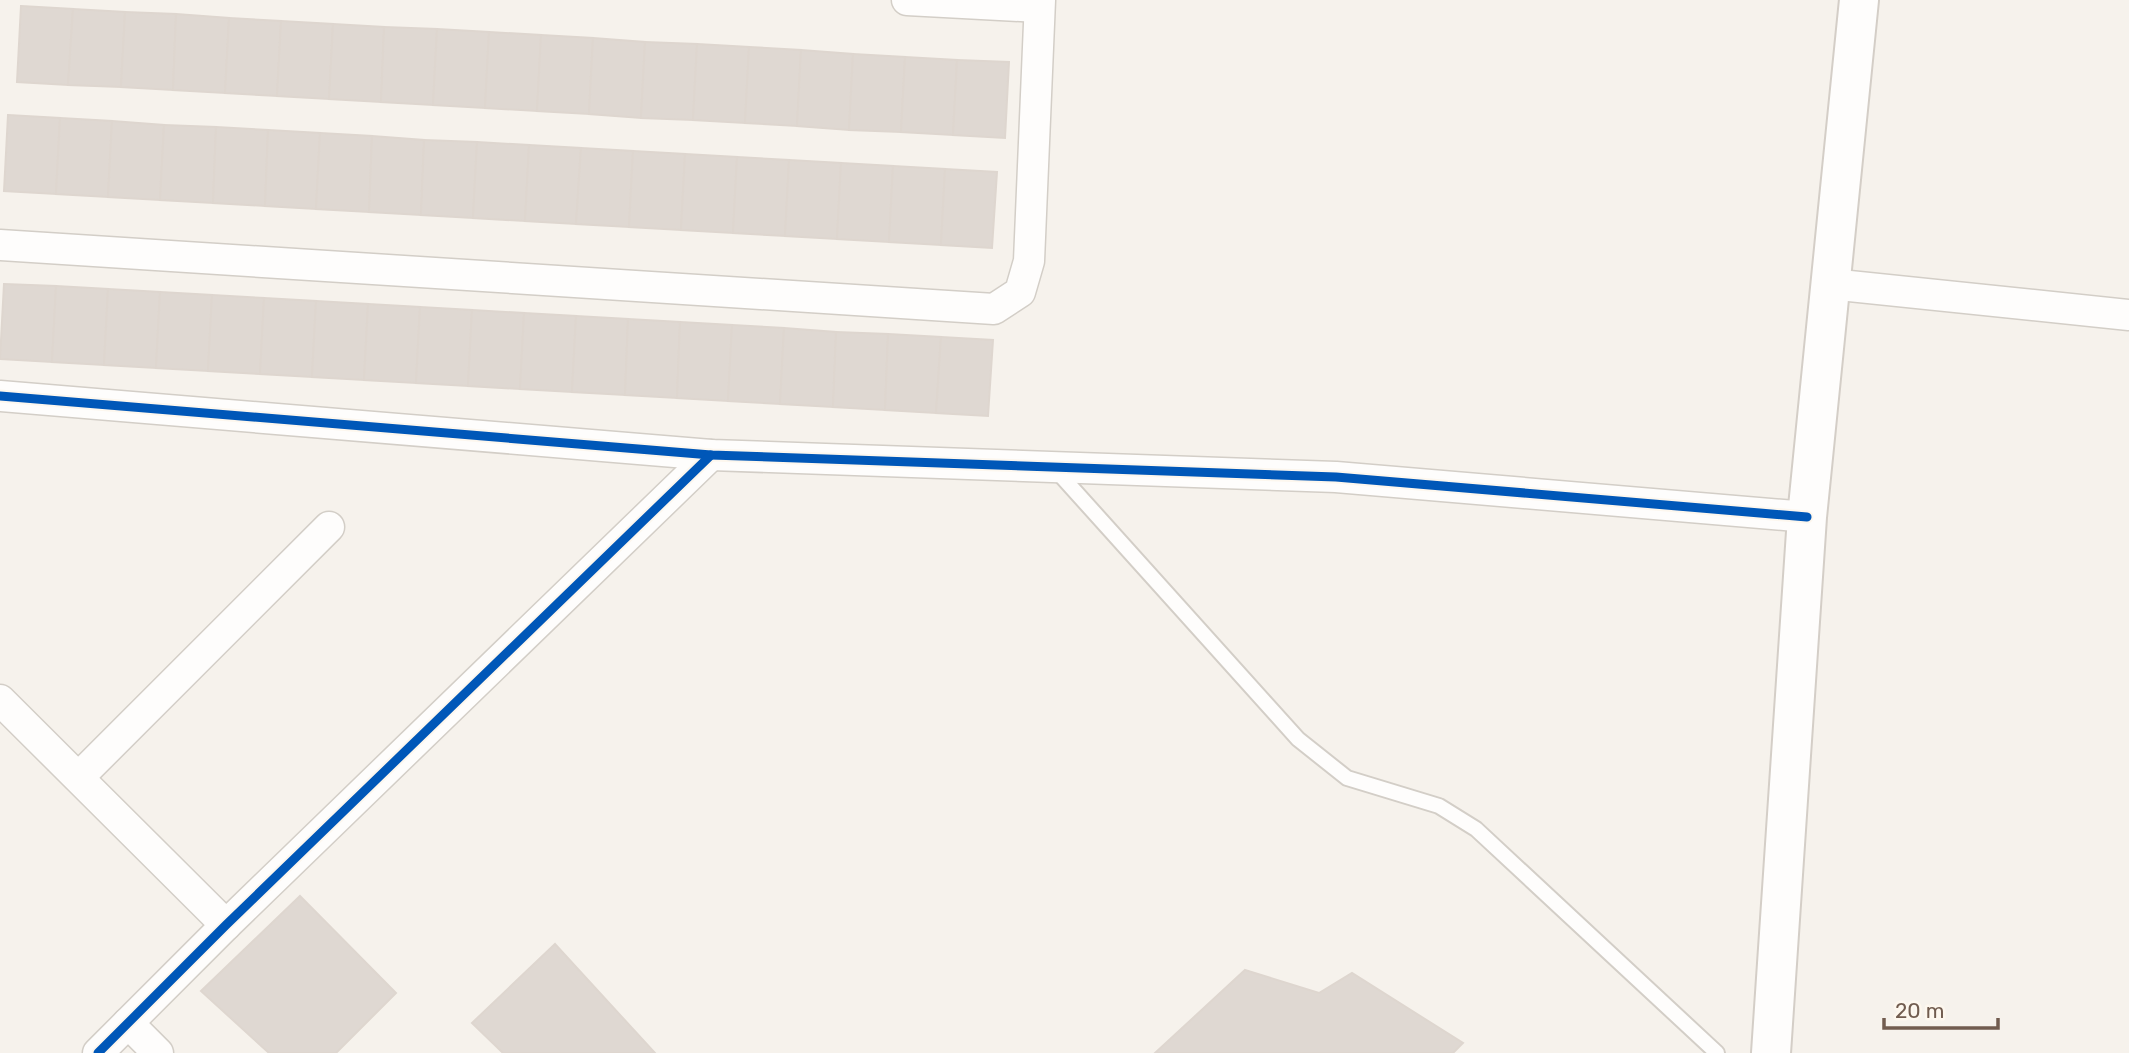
<svg xmlns="http://www.w3.org/2000/svg" width="2129" height="1053" font-family="Rubik,sans-serif">
  <style>
    .building { fill: #dfd8d2; stroke: #ded6cf; stroke-width: 2 }
    .lines { fill: none; stroke-linecap: round; stroke-linejoin: round }
    .lane-casing { stroke: #d3cec7; stroke-width: 18 }
    .street-casing { stroke: #d3cec7; stroke-width: 33 }
    .secondary-casing { stroke: #d4cec7; stroke-width: 42 }
    .lane { stroke: #fefdfc; stroke-width: 14 }
    .street { stroke: #fefdfc; stroke-width: 30 }
    .secondary { stroke: #fefdfc; stroke-width: 38 }
    .cycleway-casing { stroke: #fdf7ee; stroke-width: 13 }
    .cycleway { stroke: #0057b8; stroke-width: 9 }
  </style>
  <rect width="100%" height="100%" fill="#f6f2ec"/>
  <g class="building">
    <path d="M 21,6 L 73,9 L 68,85 L 17,82 Z"/>
    <path d="M 73,9 L 125,12 L 121,87 L 68,85 Z"/>
    <path d="M 125,12 L 176,14 L 173,90 L 121,87 Z"/>
    <path d="M 176,14 L 229,18 L 225,93 L 173,90 Z"/>
    <path d="M 229,18 L 281,21 L 277,96 L 225,93 Z"/>
    <path d="M 281,21 L 333,24 L 329,99 L 277,96 Z"/>
    <path d="M 333,24 L 384,27 L 381,102 L 329,99 Z"/>
    <path d="M 384,27 L 437,29 L 433,105 L 381,102 Z"/>
    <path d="M 437,29 L 489,32 L 485,108 L 433,105 Z"/>
    <path d="M 489,32 L 541,35 L 537,111 L 485,108 Z"/>
    <path d="M 541,35 L 593,38 L 589,114 L 537,111 Z"/>
    <path d="M 593,38 L 645,42 L 641,118 L 589,114 Z"/>
    <path d="M 645,42 L 697,44 L 693,120 L 641,118 Z"/>
    <path d="M 697,44 L 749,47 L 745,123 L 693,120 Z"/>
    <path d="M 749,47 L 801,50 L 797,126 L 745,123 Z"/>
    <path d="M 801,50 L 853,54 L 849,130 L 797,126 Z"/>
    <path d="M 853,54 L 905,57 L 901,132 L 849,130 Z"/>
    <path d="M 905,57 L 957,60 L 953,135 L 901,132 Z"/>
    <path d="M 957,60 L 1009,62 L 1005,138 L 953,135 Z"/>
    <path d="M 8,115 L 60,118 L 56,194 L 4,191 Z"/>
    <path d="M 60,118 L 112,121 L 108,197 L 56,194 Z"/>
    <path d="M 112,121 L 164,125 L 160,200 L 108,197 Z"/>
    <path d="M 164,125 L 216,127 L 213,203 L 160,200 Z"/>
    <path d="M 216,127 L 268,130 L 265,206 L 213,203 Z"/>
    <path d="M 268,130 L 320,133 L 316,209 L 265,206 Z"/>
    <path d="M 320,133 L 372,136 L 369,212 L 316,209 Z"/>
    <path d="M 372,136 L 424,140 L 421,215 L 369,212 Z"/>
    <path d="M 424,140 L 477,142 L 473,218 L 421,215 Z"/>
    <path d="M 477,142 L 529,145 L 525,221 L 473,218 Z"/>
    <path d="M 529,145 L 581,148 L 576,224 L 525,221 Z"/>
    <path d="M 581,148 L 633,151 L 629,227 L 576,224 Z"/>
    <path d="M 633,151 L 685,154 L 681,230 L 629,227 Z"/>
    <path d="M 685,154 L 737,157 L 733,233 L 681,230 Z"/>
    <path d="M 737,157 L 789,160 L 785,236 L 733,233 Z"/>
    <path d="M 789,160 L 841,163 L 837,239 L 785,236 Z"/>
    <path d="M 841,163 L 893,166 L 889,242 L 837,239 Z"/>
    <path d="M 893,166 L 945,169 L 941,245 L 889,242 Z"/>
    <path d="M 945,169 L 997,172 L 992,248 L 941,245 Z"/>
    <path d="M 4,284 L 56,286 L 52,362 L 0,359 Z"/>
    <path d="M 56,286 L 108,289 L 104,365 L 52,362 Z"/>
    <path d="M 108,289 L 160,292 L 156,368 L 104,365 Z"/>
    <path d="M 160,292 L 212,295 L 208,371 L 156,368 Z"/>
    <path d="M 212,295 L 264,298 L 260,374 L 208,371 Z"/>
    <path d="M 264,298 L 316,301 L 312,377 L 260,374 Z"/>
    <path d="M 316,301 L 368,304 L 364,380 L 312,377 Z"/>
    <path d="M 368,304 L 420,307 L 416,383 L 364,380 Z"/>
    <path d="M 420,307 L 472,310 L 468,386 L 416,383 Z"/>
    <path d="M 472,310 L 524,313 L 520,389 L 468,386 Z"/>
    <path d="M 524,313 L 576,316 L 572,392 L 520,389 Z"/>
    <path d="M 576,316 L 628,319 L 625,395 L 572,392 Z"/>
    <path d="M 628,319 L 680,322 L 677,398 L 625,395 Z"/>
    <path d="M 680,322 L 732,325 L 728,401 L 677,398 Z"/>
    <path d="M 732,325 L 784,328 L 780,404 L 728,401 Z"/>
    <path d="M 784,328 L 836,332 L 833,407 L 780,404 Z"/>
    <path d="M 836,332 L 888,334 L 885,410 L 833,407 Z"/>
    <path d="M 888,334 L 941,337 L 936,413 L 885,410 Z"/>
    <path d="M 941,337 L 993,340 L 988,416 L 936,413 Z"/>
    <path d="M 300,896 L 396,993 L 336,1053 L 269,1053 L 201,991 Z"/>
    <path d="M 555,944 L 655,1053 L 503,1053 L 472,1023 Z"/>
    <path d="M 1245,970 L 1319,993 L 1352,973 L 1463,1043 L 1453,1053 L 1155,1053 Z"/>
  </g>
  <g class="lines">
    <defs>
      <path id="lane" d="M 1055,469 L 1298,739 L 1347,778 L 1439,806 L 1476,829 L 1717,1053"/>
      <g id="street">
        <path d="M 907,0 L 1039,7"/>
        <path d="M 0,245 L 994,309 L 1020,292 L 1029,261 L 1040,0"/>
        <path d="M 1830,284 L 2129,315"/>
        <path d="M 0,396 L 711,455 L 1336,477 L 1807,517"/>
        <path d="M 0,700 L 226,925"/>
        <path d="M 79,777 L 329,527"/>
        <path d="M 128,1023 L 158,1053"/>
        <path d="M 98,1053 L 226,925 L 711,455"/>
      </g>
      <path id="secondary" d="M 1771,1053 L 1807,517 L 1859,0"/>
    </defs>
    <use href="#lane" class="lane-casing"/>
    <use href="#street" class="street-casing"/>
    <use href="#secondary" class="secondary-casing"/>
    <use href="#lane" class="lane"/>
    <use href="#street" class="street"/>
    <use href="#secondary" class="secondary"/>
    <defs>
      <g id="cycleway">
        <path d="M 0,396 L 711,455 L 1336,477 L 1807,517"/>
        <path d="M 98,1053 L 226,925 L 711,455"/>
      </g>
    </defs>
    <use href="#cycleway" class="cycleway-casing"/>
    <use href="#cycleway" class="cycleway"/>
  </g>
  <path d="M1884 1018v10h114v-10" fill="none" stroke="#715c4f" stroke-width="3.5"/>
  <text x="1895" y="1018" font-size="21" fill="#715c4f" stroke="#fdf7ee" stroke-width="5" paint-order="stroke">20 m</text>
</svg>
